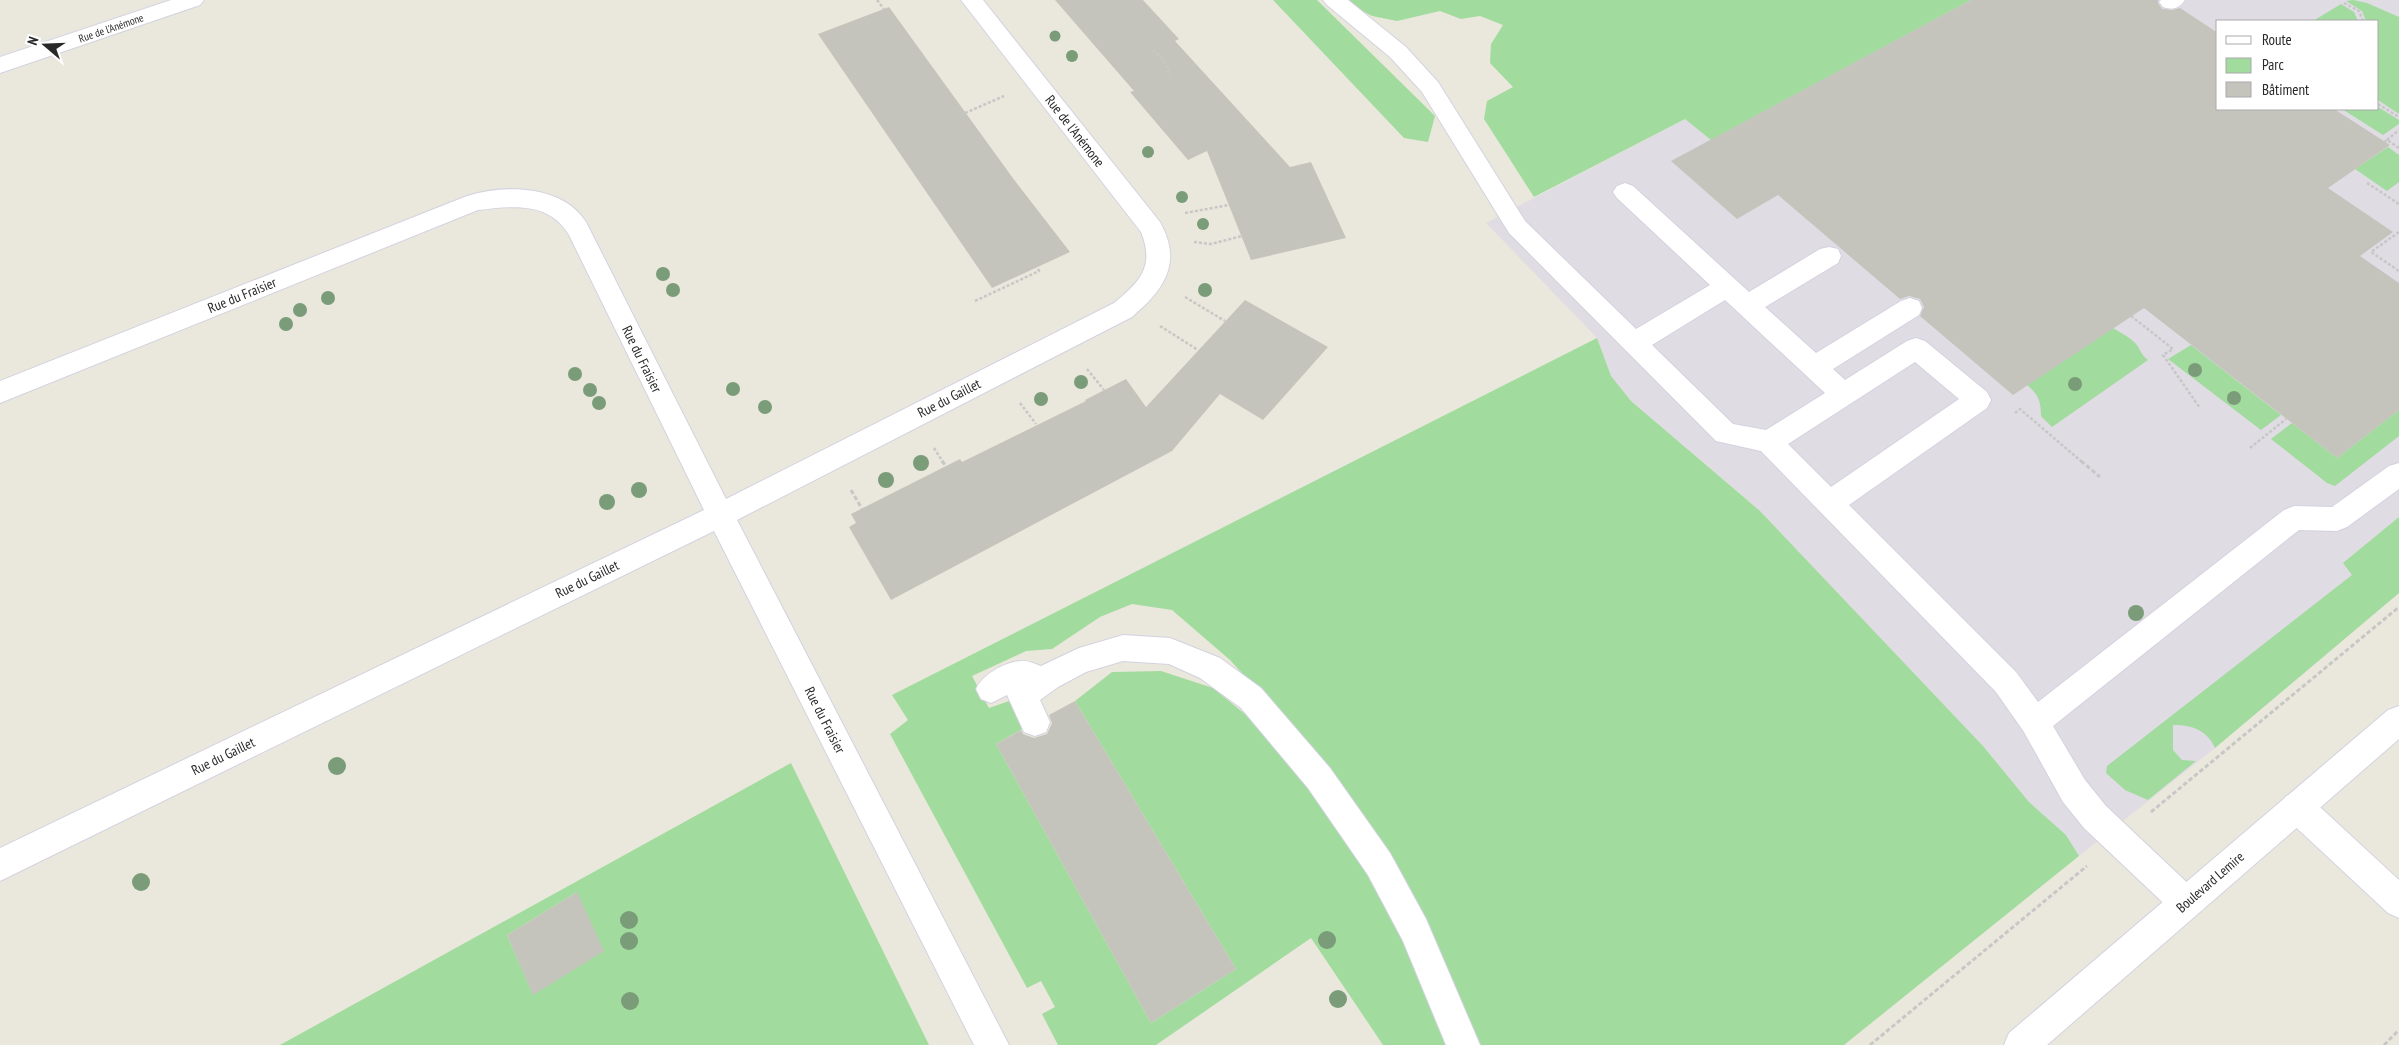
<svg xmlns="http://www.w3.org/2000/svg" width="2399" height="1045" font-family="'PT Sans Narrow',sans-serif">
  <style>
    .industrial { fill: #e0dce3; fill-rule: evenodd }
    .green { fill: #a1db9e; fill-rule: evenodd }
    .building { fill: #c5c4bc }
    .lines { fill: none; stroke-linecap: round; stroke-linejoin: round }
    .lane-casing { stroke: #d3d2e0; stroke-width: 2 }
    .street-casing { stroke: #d3d2e0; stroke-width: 2 }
    .secondary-casing { stroke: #d3d2e0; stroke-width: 2 }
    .path-far1 { stroke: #c7c7c7; stroke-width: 2.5; stroke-dasharray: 3 2; stroke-linecap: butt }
    .path { stroke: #c7c7c7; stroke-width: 3; stroke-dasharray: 4.5 2.5; stroke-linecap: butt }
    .lane { fill: #fff; fill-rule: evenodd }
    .street { fill: #fff; fill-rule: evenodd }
    .secondary { fill: #fff; fill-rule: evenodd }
    .tree { fill: #7b9c78 }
    .labels { text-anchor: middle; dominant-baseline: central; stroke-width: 4; stroke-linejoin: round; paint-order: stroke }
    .far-street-label { font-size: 11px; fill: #292929; stroke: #fff }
    .street-label { font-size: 14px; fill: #292929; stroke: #fff }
  </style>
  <rect width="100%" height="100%" fill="#eae8dc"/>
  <path class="industrial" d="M 1971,0 L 2399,0 L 2399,593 L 2215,748 L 2079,856 L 2066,835 L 2029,802 L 1983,746 L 1760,511 L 1631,401 L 1611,376 L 1597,338 L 1486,223 L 1685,119 ZM 2218,21 L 2378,21 L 2378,109 L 2218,109 Z"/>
  <g class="green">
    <path d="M 1273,0 L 1317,0 L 1435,116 L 1428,142 L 1404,138 Z"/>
    <path d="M 1346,0 L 1971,0 L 1711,140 L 1685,119 L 1534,197 L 1484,119 L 1487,101 L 1513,87 L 1490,63 L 1491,44 L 1503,25 L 1480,16 L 1461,19 L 1440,11 L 1397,21 L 1372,16 L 1353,6 Z"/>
    <path d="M 2353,0 L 2367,3 L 2399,17 L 2399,114 L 2378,100 L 2378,21 L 2366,21 L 2362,11 L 2346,1 Z"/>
    <path d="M 2341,4 L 2354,12 L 2358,21 L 2313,21 Z"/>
    <path d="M 2378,107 L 2399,120 L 2399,124 L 2383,135 L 2342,109 L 2378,109 Z"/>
    <path d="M 2388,147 L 2399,155 L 2399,182 L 2387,191 L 2355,169 Z"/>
    <path d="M 2113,328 C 2121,333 2130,337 2136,344 C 2141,350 2141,355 2148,360 L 2052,427 L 2041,416 C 2041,401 2038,394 2027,385 Z"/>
    <path d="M 1597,338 L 1611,376 L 1631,401 L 1760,511 L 1983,746 L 2029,802 L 2066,835 L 2079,856 L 1844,1045 L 1476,1045 L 1292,728 L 1230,660 L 1172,610 L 1132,604 L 1100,617 L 1052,649 L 1026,651 L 972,676 L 989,708 L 1012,700 L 1024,728 L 996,744 L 1151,1023 L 1236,969 L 1075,701 L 1112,672 L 1161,671 L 1213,688 L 1262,728 L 1324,801 L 1385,904 L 1426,980 L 1449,1045 L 1383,1045 L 1311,938 L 1156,1045 L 1058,1045 L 1042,1014 L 1055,1007 L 1041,981 L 1027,988 L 890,734 L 908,720 L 892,695 Z"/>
    <path d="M 2191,345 L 2281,415 L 2261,430 L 2168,359 Z"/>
    <path d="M 2399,410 L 2399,436 L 2335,486 L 2327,483 L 2271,439 L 2292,423 L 2337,458 Z"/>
    <path d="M 2399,517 L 2399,593 L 2215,748 C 2207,730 2192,725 2173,725 L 2173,750 L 2182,760 L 2196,761 L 2148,800 L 2125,790 L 2106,773 L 2107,766 L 2352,575 L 2343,563 Z"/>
    <path d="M 791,763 L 929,1045 L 280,1045 ZM 577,892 L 533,994 L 507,935 Z"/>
  </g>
  <g class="building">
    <path d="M 1055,0 L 1143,0 L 1179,39 L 1175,41 L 1290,167 L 1311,162 L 1346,238 L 1251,260 L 1207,151 L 1188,160 L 1130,92 L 1134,91 Z"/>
    <path d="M 1971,0 L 2158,0 L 2158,3 L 2162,9 L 2172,10 L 2180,8 L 2218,33 L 2218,109 L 2334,109 L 2390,145 L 2328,188 L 2393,232 L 2360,256 L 2399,283 L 2399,410 L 2337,458 L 2144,308 L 2013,395 L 1920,316 L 1924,307 L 1920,299 L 1909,296 L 1900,299 L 1778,195 L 1737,219 L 1671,161 Z"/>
    <path d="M 889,7 L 1015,181 L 1070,252 L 992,288 L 818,34 Z"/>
    <path d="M 1245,300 L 1328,347 L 1263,420 L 1220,394 L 1172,451 L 891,600 L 849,527 L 856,523 L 851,514 L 960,459 L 962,462 L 1086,401 L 1085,400 L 1126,379 L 1146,407 Z"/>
    <path d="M 1075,701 L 1236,969 L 1151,1023 L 996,744 L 1021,730 L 1023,734 L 1034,738 L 1047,734 L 1052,723 L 1049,715 Z"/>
    <path d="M 577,892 L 604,951 L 533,995 L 507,935 Z"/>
  </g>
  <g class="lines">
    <defs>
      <g id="lane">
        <path d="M 1323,0 L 1348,0 L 1406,47 L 1438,82 L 1525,221 L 1636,329 L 1710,285 L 1617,198 L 1613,192 L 1617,186 L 1625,183 L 1633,186 L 1749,292 L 1820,249 L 1829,247 L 1838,249 L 1841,256 L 1838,263 L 1765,307 L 1816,353 L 1901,301 L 1910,298 L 1919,301 L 1922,308 L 1919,315 L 1833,369 L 1845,380 L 1907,341 L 1916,338 L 1925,341 L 1987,392 L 1991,400 L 1987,408 L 1849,505 L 2016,672 L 2038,702 L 2284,510 L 2294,506 L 2332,507 L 2389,466 L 2399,463 L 2399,489 L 2347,527 L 2337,531 L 2299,530 L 2053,726 L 2085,780 L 2106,806 L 2197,892 L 2202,903 L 2197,914 L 2186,919 L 2175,914 L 2084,828 L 2063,802 L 2024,732 L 1996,692 L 1761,451 L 1716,441 L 1509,233 L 1422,92 L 1390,57 L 1327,5 ZM 1725,300 L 1825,393 L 1766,430 L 1733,424 L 1652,345 ZM 1915,362 L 1959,399 L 1831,487 L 1788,444 Z"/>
        <path d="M 2161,0 L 2185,0 C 2179,9 2172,10 2163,7 L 2159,2 Z"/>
        <path d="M 1123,635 L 1170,638 L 1220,658 L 1261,688 L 1330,768 L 1390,853 L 1426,919 L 1480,1045 L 1446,1045 L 1403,941 L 1368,875 L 1308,788 L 1241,708 L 1200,678 L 1169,664 L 1123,661 L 1086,672 L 1058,687 L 1040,700 L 1050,722 L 1046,732 L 1035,736 L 1024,732 L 1007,695 L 991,703 L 981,699 L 976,689 C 983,674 1005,662 1021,661 C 1028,660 1034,664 1041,666 L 1079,648 Z"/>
        <path d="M 2297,792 L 2308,796 L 2399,880 L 2399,918 L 2388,913 L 2286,818 L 2282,807 L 2286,796 Z"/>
      </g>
      <g id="street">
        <path d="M 171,0 L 204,0 L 200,5 L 0,73 L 0,57 Z"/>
        <path d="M 961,0 L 983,0 L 1160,222 C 1183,263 1164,290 1132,317 L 737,520 L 1009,1045 L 974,1045 L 714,531 L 0,881 L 0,848 L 704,510 L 569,235 C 549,201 512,206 478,210 L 0,403 L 0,381 L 467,196 C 505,184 563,185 586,222 L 726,499 L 1114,303 C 1140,282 1155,266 1141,232 Z"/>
      </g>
      <path id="secondary" d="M 2399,706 L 2399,739 L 2047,1045 L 2004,1045 L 2009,1033 L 2388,710 Z"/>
    </defs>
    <use href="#lane" class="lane-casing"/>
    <use href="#street" class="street-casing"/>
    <use href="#secondary" class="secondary-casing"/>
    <g class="path-far1">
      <path d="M 877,0 L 884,9"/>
      <path d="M 2344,3 L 2359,11 L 2363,21"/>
      <path d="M 1153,50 L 1164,61 L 1170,75"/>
      <path d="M 2378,104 L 2399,117"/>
      <path d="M 965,113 L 1004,96"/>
      <path d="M 2387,140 L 2399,130"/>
      <path d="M 2384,142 L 2387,140 L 2399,148"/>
      <path d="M 2367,183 L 2399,204"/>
      <path d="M 1185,213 L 1229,205"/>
      <path d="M 2399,232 L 2371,252 L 2399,271"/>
      <path d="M 1194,242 L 1211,244 L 1242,236"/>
      <path d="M 1185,297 L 1225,321"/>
      <path d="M 975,301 L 1039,271 L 1037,267"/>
      <path d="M 2131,316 L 2173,349 L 2163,355 L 2200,408"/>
      <path d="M 1160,326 L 1198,350"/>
      <path d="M 1087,369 L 1104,390"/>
      <path d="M 1020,403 L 1036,424"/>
      <path d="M 2015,413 L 2020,409 L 2082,462"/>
      <path d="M 934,448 L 943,462"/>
      <path d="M 2250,448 L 2286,419"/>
    </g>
    <g class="path">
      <path d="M 942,461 L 946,466"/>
      <path d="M 2081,461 L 2100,477"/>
      <path d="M 851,490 L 862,509"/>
      <path d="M 2151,812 L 2399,607"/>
      <path d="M 1870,1045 L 2087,866"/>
      <path d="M 2384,1045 L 2399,1030"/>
    </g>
    <use href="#lane" class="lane"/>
    <use href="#street" class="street"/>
    <use href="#secondary" class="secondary"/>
  </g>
  <g class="tree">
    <circle cx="1055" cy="36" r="5.5"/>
    <circle cx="1072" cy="56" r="6"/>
    <circle cx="1148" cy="152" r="6"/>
    <circle cx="1182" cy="197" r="6"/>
    <circle cx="1203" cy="224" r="6"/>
    <circle cx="663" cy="274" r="7"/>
    <circle cx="673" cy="290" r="7"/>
    <circle cx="1205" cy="290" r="7"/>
    <circle cx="328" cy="298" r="7"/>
    <circle cx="300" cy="310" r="7"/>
    <circle cx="286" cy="324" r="7"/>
    <circle cx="2195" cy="370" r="7"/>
    <circle cx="575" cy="374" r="7"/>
    <circle cx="1081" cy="382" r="7"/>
    <circle cx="2075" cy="384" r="7"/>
    <circle cx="733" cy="389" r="7"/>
    <circle cx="590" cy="390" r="7"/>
    <circle cx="2234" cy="398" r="7"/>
    <circle cx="1041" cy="399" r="7"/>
    <circle cx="599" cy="403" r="7"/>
    <circle cx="765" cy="407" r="7"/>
    <circle cx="921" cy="463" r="8"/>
    <circle cx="886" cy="480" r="8"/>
    <circle cx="639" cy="490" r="8"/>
    <circle cx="607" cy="502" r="8"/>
    <circle cx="2136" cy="613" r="8"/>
    <circle cx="337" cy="766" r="9"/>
    <circle cx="141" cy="882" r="9"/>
    <circle cx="629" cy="920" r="9"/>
    <circle cx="1327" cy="940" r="9"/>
    <circle cx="629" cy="941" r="9"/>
    <circle cx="1338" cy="999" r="9"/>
    <circle cx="630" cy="1001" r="9"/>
  </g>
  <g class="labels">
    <g class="far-street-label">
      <text transform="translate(111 28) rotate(-19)">Rue de l'Anémone</text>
    </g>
    <g class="street-label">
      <text transform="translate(1075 131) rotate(52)">Rue de l'Anémone</text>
      <text transform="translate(242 295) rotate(-22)">Rue du Fraisier</text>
      <text transform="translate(642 359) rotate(64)">Rue du Fraisier</text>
      <text transform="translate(949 398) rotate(-27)">Rue du Gaillet</text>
      <text transform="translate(587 579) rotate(-26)">Rue du Gaillet</text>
      <text transform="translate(825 720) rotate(63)">Rue du Fraisier</text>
      <text transform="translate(223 756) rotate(-26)">Rue du Gaillet</text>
      <text transform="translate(2210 882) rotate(-41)">Boulevard Lemire</text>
    </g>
  </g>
  <rect x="2216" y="20" width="162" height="90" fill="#ffffff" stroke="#a9a9a9"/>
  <rect x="2226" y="36" width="25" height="8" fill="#ffffff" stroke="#a9a9a9"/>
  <text x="2262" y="45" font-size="15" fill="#292929">Route</text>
  <rect x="2226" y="58" width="25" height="15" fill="#a1db9e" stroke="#a9a9a9"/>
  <text x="2262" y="70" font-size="15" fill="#292929">Parc</text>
  <rect x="2226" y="82" width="25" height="15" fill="#c5c4bc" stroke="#a9a9a9"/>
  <text x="2262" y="95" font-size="15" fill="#292929">Bâtiment</text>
  <g transform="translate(45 45) rotate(289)" stroke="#ffffff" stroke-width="4" paint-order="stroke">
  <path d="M0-4L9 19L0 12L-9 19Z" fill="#292929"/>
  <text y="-8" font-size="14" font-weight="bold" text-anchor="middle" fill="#292929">N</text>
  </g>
</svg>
